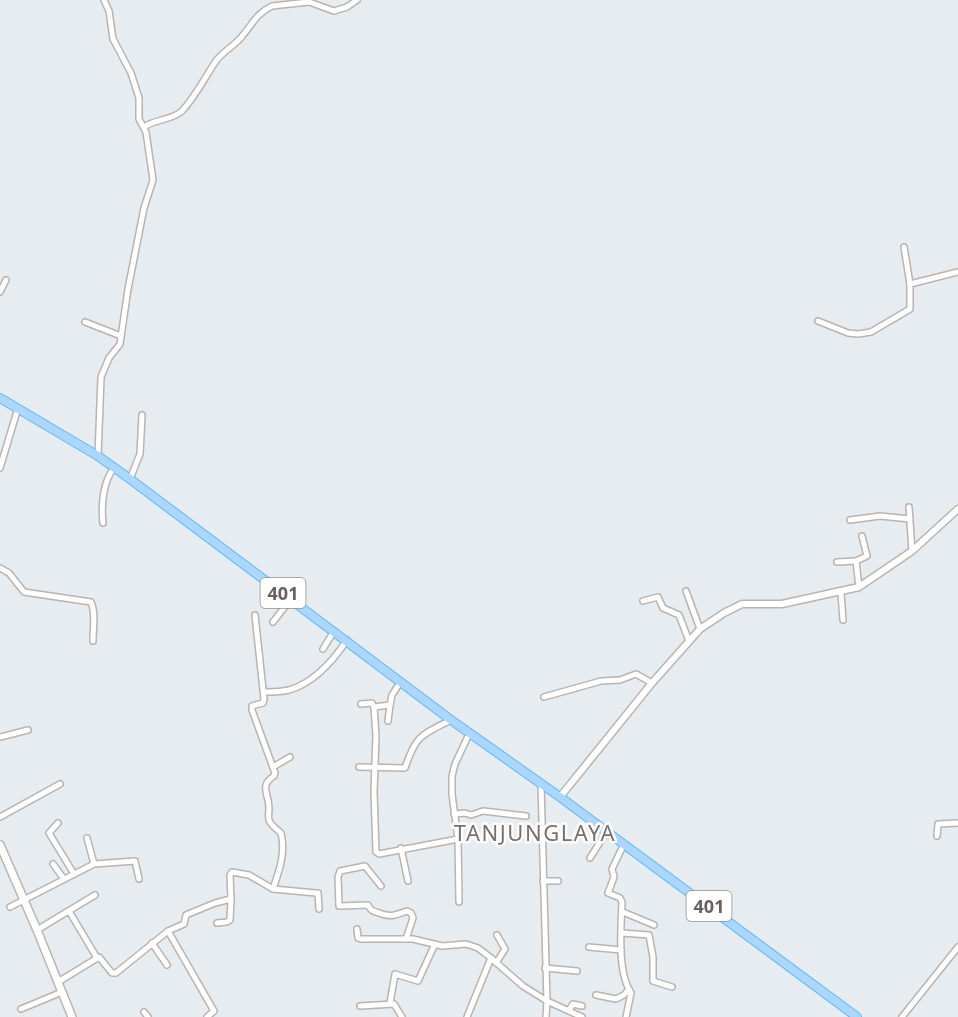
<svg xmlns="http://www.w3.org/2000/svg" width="958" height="1017" font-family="'Noto Sans',sans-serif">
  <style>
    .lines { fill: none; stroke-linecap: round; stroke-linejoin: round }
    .minor-casing { stroke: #b9b4b1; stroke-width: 8 }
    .tertiary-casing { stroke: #b9b4b1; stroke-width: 9 }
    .secondary-casing { stroke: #bbb5b2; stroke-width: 10 }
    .primary-casing { stroke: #58bbf7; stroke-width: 10 }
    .minor { stroke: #fff; stroke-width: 5 }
    .tertiary { stroke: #fff; stroke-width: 6 }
    .secondary { stroke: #fff; stroke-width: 7 }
    .primary { stroke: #add6ff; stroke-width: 8 }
    .labels { text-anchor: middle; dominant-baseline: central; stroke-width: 5; stroke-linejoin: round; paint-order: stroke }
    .shield { fill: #fff; stroke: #95908e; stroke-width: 1.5 }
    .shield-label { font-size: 18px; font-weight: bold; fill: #67605e }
    .quarter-label { font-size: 22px; letter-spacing: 1.5px; fill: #79706e; stroke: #fff }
  </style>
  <rect width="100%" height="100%" fill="#e6ecf0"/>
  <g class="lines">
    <defs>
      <g id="minor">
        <path d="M 144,127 C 155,119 173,120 182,111 C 196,96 205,77 216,61 C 223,51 236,45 243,35 C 254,22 256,14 272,6 L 309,2 L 334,11 L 347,7 L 357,0"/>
        <path d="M 904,247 L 910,284"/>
        <path d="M 0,292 L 6,280"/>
        <path d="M 818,321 L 848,333 L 858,334 L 871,332 L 910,309 L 910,284 L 958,272"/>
        <path d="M 85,322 L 121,336"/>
        <path d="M 98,456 L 101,377 L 109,358 L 120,344 L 128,289 L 144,208 L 153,180 L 146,132 L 139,119 L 139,98 L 131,73 L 113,39 L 109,11 L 104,0"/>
        <path d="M 0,468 L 18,408"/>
        <path d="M 130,479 L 140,454 L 142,415"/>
        <path d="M 909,507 L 912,551"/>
        <path d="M 850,520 L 880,516 L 910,519"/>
        <path d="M 103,523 C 101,506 103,481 114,468"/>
        <path d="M 837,562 L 856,561"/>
        <path d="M 0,568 L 9,573 L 24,592 L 91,602 C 96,613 93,628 93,641"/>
        <path d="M 859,587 L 856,561 L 867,556 L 862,536"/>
        <path d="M 686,591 L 700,629"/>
        <path d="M 841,593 L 843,620"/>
        <path d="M 643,601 L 658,597 L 663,608 L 679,615 L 689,641"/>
        <path d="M 255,615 L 264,699 L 263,703 L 252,706 L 252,710 L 275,773 L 274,776 C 263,783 265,789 268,800 C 272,819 261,817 281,833 C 286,853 279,871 273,889"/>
        <path d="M 273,622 L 291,599"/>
        <path d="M 323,649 L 334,631"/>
        <path d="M 401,681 L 392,695 L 390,705 L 374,707 L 376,736 L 374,792 L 376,852 L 379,854 L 458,839"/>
        <path d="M 265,692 C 273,692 281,692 289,690 C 314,683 333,661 347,640"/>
        <path d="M 544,697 L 601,681 L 620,680 L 636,674 L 652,683"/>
        <path d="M 361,704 L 372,703 L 374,707"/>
        <path d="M 388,721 L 390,705"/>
        <path d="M 0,737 L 28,730"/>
        <path d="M 273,767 L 290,757"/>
        <path d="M 359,767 L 405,768 C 416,735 421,735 451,720"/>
        <path d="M 454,814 L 465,813 L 471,815 L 483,811 L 526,816"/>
        <path d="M 0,817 L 60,784"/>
        <path d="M 58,823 L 49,833 L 74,874"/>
        <path d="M 937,836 L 938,824 L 958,823"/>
        <path d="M 87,838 L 94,864"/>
        <path d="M 624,844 L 612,869 L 614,877 L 608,893 L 620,898 L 622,902 C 621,927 617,972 631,993 L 626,1017"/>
        <path d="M 401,848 L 408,881"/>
        <path d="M 590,858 L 607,831"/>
        <path d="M 53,864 L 64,879"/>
        <path d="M 543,881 L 558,881"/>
        <path d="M 381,886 L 365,866 L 340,871 L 338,877 L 339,906 L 368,905 C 371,911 373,911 379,913 C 392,918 395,915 407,911 L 411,913 L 413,918 L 406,939"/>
        <path d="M 459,902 L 458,839 L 452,794 L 452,776 L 455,764 L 470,732"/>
        <path d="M 10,907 L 94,864 L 135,861 L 139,879"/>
        <path d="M 69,911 L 97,958"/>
        <path d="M 623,912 L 654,925"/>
        <path d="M 217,923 L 227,922 L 230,920 L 231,899"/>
        <path d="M 357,929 L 358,938 L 361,939 L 413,939 L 442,946 L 466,944 L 478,948 L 491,958"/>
        <path d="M 37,930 L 95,895"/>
        <path d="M 168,931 L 214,1011 L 207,1017"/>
        <path d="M 622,933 L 649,935 L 653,957 L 653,981 L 672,987"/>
        <path d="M 152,943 L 167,965"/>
        <path d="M 589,947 L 621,950"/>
        <path d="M 496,963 L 505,949 L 497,935"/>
        <path d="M 545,968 L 577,971"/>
        <path d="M 58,982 L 99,957 L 112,973 L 116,973 L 168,931 L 184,924 L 186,915 L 215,903 L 231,899 L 230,875 L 232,872 L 249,875 L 273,889 L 316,893 L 318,893 L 319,909"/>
        <path d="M 596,995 L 616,999 L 624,995 L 629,989"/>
        <path d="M 390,1003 L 395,974 L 418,981 L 435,944"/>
        <path d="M 360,1006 L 394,1004 L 402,1017"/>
        <path d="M 21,1009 L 62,992"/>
        <path d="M 569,1010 L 573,1004 L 582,1006"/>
        <path d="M 144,1012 L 148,1017"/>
        <path d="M 467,1017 L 491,958 L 523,986 L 547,1001 L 541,784"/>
        <path d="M 546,1017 L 547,1001 L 582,1017"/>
        <path d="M 902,1017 L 958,947"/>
      </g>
      <path id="tertiary" d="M 560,797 L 652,683 L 700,629 L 724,613 L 742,604 L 782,604 L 859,587 L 912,551 L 958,509"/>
      <path id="secondary" d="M 0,845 L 37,930 L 72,1017"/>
      <path id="primary" d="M 0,398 L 98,456 L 130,479 L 451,720 L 560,797 L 857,1017"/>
    </defs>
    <use href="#minor" class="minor-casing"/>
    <use href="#tertiary" class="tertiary-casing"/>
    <use href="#secondary" class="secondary-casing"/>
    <use href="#primary" class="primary-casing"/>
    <use href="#minor" class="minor"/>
    <use href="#tertiary" class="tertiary"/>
    <use href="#secondary" class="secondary"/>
    <use href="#primary" class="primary"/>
  </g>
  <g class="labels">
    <g class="shield">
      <rect x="260.5" y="578" width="45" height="30" rx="4.5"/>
      <rect x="686.5" y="891" width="45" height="30" rx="4.5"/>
    </g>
    <g class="shield-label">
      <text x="283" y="593">401</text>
      <text x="709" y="906">401</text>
    </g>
    <g class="quarter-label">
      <text x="535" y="832">TANJUNGLAYA</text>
    </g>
  </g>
</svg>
